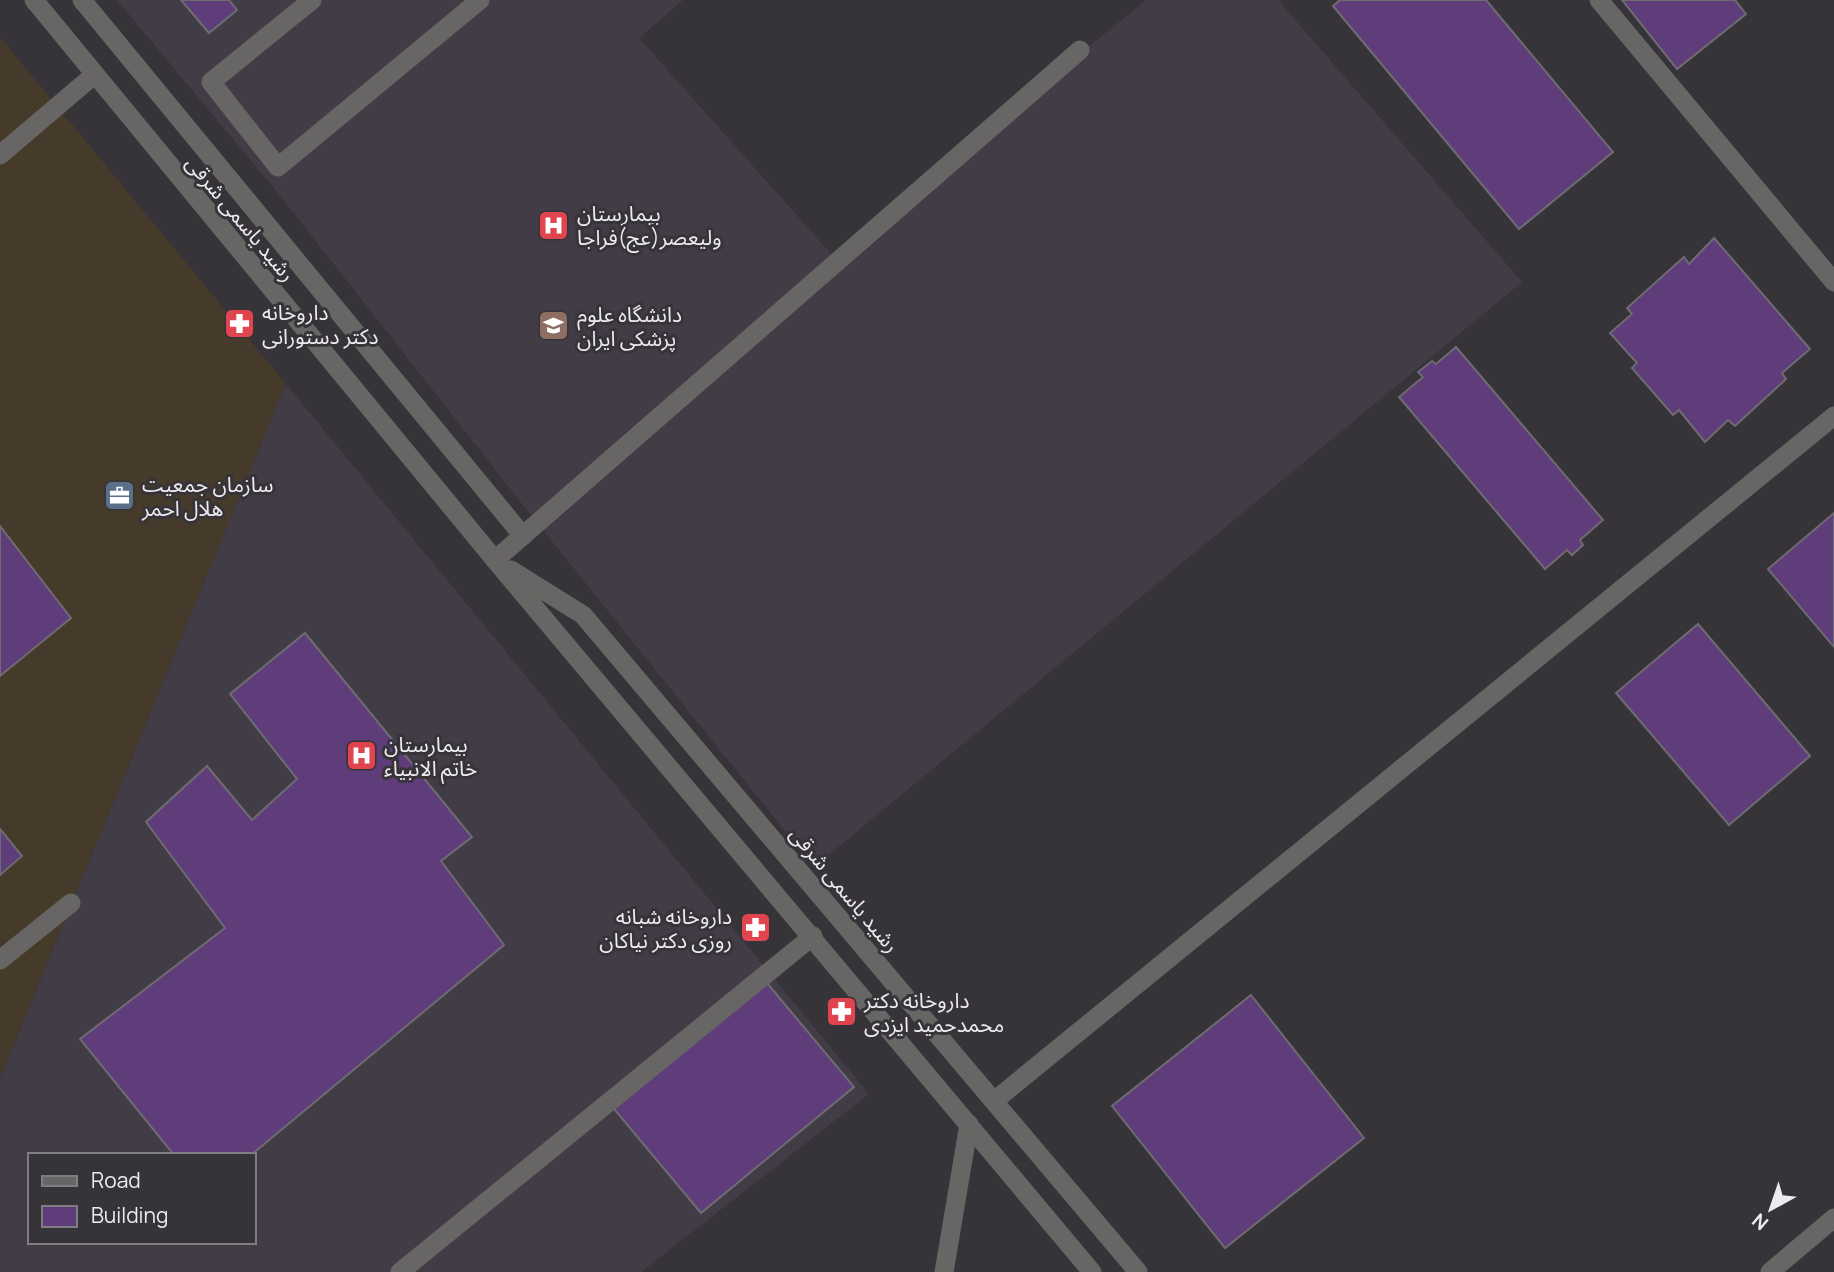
<svg xmlns="http://www.w3.org/2000/svg" width="1834" height="1272" font-family="Manrope,'Noto Sans Arabic',sans-serif">
  <style>
    .commercial { fill: #463b2b }
    .built { fill: #423c47; fill-rule: evenodd }
    .building { fill: #5f3d7a; stroke: #6e6b71; stroke-width: 2 }
    .lines { fill: none; stroke-linecap: round; stroke-linejoin: round }
    .service { stroke: #686664; stroke-width: 19 }
    .tertiary { stroke: #686664; stroke-width: 19 }
    .labels { text-anchor: middle; dominant-baseline: central; stroke-width: 6; stroke-linejoin: round; paint-order: stroke }
    .poi-label { font-size: 21px; fill: #edebef; stroke: #373439; text-anchor: start }
    .street-label { font-size: 21px; fill: #edebef; stroke: #373439 }
  </style>
  <rect width="100%" height="100%" fill="#373439"/>
  <path class="commercial" d="M 0,37 L 286,384 L 0,1077 Z"/>
  <g class="built">
    <path d="M 117,0 L 683,0 L 639,38 L 833,256 L 1146,0 L 1278,0 L 1522,282 L 814,867 L 526,509 L 278,193 Z"/>
    <path d="M 286,384 L 869,1094 L 641,1272 L 0,1272 L 0,1078 ZM 30,1155 L 254,1155 L 254,1242 L 30,1242 Z"/>
  </g>
  <g class="building">
    <path d="M 181,0 L 229,0 L 237,10 L 209,33 Z"/>
    <path d="M 1340,0 L 1486,0 L 1613,152 L 1519,229 L 1333,6 Z"/>
    <path d="M 1622,0 L 1735,0 L 1746,14 L 1677,69 Z"/>
    <path d="M 1714,238 L 1810,349 L 1782,373 L 1786,379 L 1735,426 L 1728,420 L 1705,442 L 1679,410 L 1673,415 L 1632,368 L 1637,363 L 1610,333 L 1632,314 L 1627,308 L 1684,257 L 1689,264 Z"/>
    <path d="M 1456,347 L 1603,520 L 1580,540 L 1583,545 L 1572,555 L 1567,550 L 1545,569 L 1399,397 L 1423,377 L 1418,372 L 1432,361 L 1436,364 Z"/>
    <path d="M 1834,513 L 1834,647 L 1768,569 Z"/>
    <path d="M 0,526 L 71,618 L 0,676 Z"/>
    <path d="M 1698,624 L 1810,756 L 1729,825 L 1616,693 Z"/>
    <path d="M 305,633 L 472,837 L 441,861 L 504,945 L 251,1155 L 174,1155 L 80,1039 L 225,928 L 146,822 L 207,766 L 252,820 L 297,779 L 230,694 Z"/>
    <path d="M 0,829 L 22,856 L 0,875 Z"/>
    <path d="M 767,983 L 854,1087 L 701,1213 L 614,1109 Z"/>
    <path d="M 1251,995 L 1364,1138 L 1225,1248 L 1112,1106 Z"/>
  </g>
  <g class="lines">
    <g class="service">
      <path d="M 82,0 L 523,536"/>
      <path d="M 312,0 L 211,82 L 278,167 L 480,0"/>
      <path d="M 1599,0 L 1834,282"/>
      <path d="M 0,155 L 94,75"/>
      <path d="M 495,560 L 1080,50"/>
      <path d="M 0,960 L 71,903"/>
      <path d="M 994,1101 L 1834,416"/>
      <path d="M 400,1272 L 813,936"/>
      <path d="M 944,1272 L 969,1124"/>
      <path d="M 1770,1272 L 1834,1218"/>
    </g>
    <g class="tertiary">
      <path d="M 34,0 L 495,560 L 1092,1272"/>
      <path d="M 511,570 L 583,615 L 1138,1272"/>
    </g>
  </g>
  <defs>
    <symbol id="hospital-square" viewBox="-11 -11 22 22"><rect x="-9" y="-9" width="18" height="18" rx="4" fill="#e0444e" stroke="#373439"/><path d="M-5-5h3v3.5h4V-5h3V5h-3V1.5h-4V5h-3Z" fill="#fff"/></symbol>
    <symbol id="pharmacy-square" viewBox="-11 -11 22 22"><rect x="-9" y="-9" width="18" height="18" rx="4" fill="#e0444e" stroke="#373439"/><path d="M-2-6h4v4h4v4h-4v4h-4v-4h-4v-4h4Z" fill="#fff"/></symbol>
    <symbol id="university-square" viewBox="-11 -11 22 22"><rect x="-9" y="-9" width="18" height="18" rx="4" fill="#8d6e63" stroke="#373439"/><path d="M0-5L7-2L0 1L-7-2ZM-4 1L0 2.5L4 1V4Q0 6-4 4Z" fill="#fff"/></symbol>
    <symbol id="office-square" viewBox="-11 -11 22 22"><rect x="-9" y="-9" width="18" height="18" rx="4" fill="#5c6f8a" stroke="#373439"/><path d="M-6-3h4V-5.5h4V-3h4V5H-6ZM-1-4.5V-3h2v-1.5ZM-6 0V1H6V0Z" fill="#fff"/></symbol>
  </defs>
  <g fill-rule="evenodd">
    <use href="#hospital-square" x="536" y="208" width="35" height="35"/>
    <use href="#pharmacy-square" x="222" y="306" width="35" height="35"/>
    <use href="#university-square" x="536" y="308" width="35" height="35"/>
    <use href="#office-square" x="102" y="478" width="35" height="35"/>
    <use href="#hospital-square" x="344" y="738" width="35" height="35"/>
    <use href="#pharmacy-square" x="738" y="910" width="35" height="35"/>
    <use href="#pharmacy-square" x="824" y="994" width="35" height="35"/>
  </g>
  <g class="labels">
    <g class="poi-label">
      <text x="577" y="213">بیمارستان<tspan x="577" dy="24">ولیعصر(عج)فراجا</tspan></text>
      <text x="262" y="312">داروخانه<tspan x="262" dy="24">دکتر دستورانی</tspan></text>
      <text x="577" y="314">دانشگاه علوم<tspan x="577" dy="24">پزشکی ایران</tspan></text>
      <text x="142" y="484">سازمان جمعیت<tspan x="142" dy="24">هلال احمر</tspan></text>
      <text x="384" y="744">بیمارستان<tspan x="384" dy="24">خاتم الانبیاء</tspan></text>
      <text x="732" y="916" text-anchor="end">داروخانه شبانه<tspan x="732" dy="24">روزی دکتر نیاکان</tspan></text>
      <text x="864" y="1000">داروخانه دکتر<tspan x="864" dy="24">محمدحمید ایزدی</tspan></text>
    </g>
    <g class="street-label">
      <text transform="translate(241 218) rotate(50)">رشید یاسمی شرقی</text>
      <text transform="translate(845 889) rotate(50)">رشید یاسمی شرقی</text>
    </g>
  </g>
  <rect x="28" y="1153" width="228" height="91" fill="#373439" stroke="#807d82" stroke-width="2"/>
  <rect x="42" y="1176" width="35" height="10" fill="#686664" stroke="#807d82" stroke-width="2"/>
  <text x="91" y="1188" font-size="21" fill="#edebef">Road</text>
  <rect x="42" y="1206" width="35" height="21" fill="#5f3d7a" stroke="#807d82" stroke-width="2"/>
  <text x="91" y="1223" font-size="21" fill="#edebef">Building</text>
  <g transform="translate(1771 1209) rotate(220)" stroke="#373439" stroke-width="5" paint-order="stroke">
  <path d="M0-5L12 26L0 18L-12 26Z" fill="#edebef"/>
  <text y="-10" font-size="19" font-weight="bold" text-anchor="middle" fill="#edebef">N</text>
  </g>
</svg>
